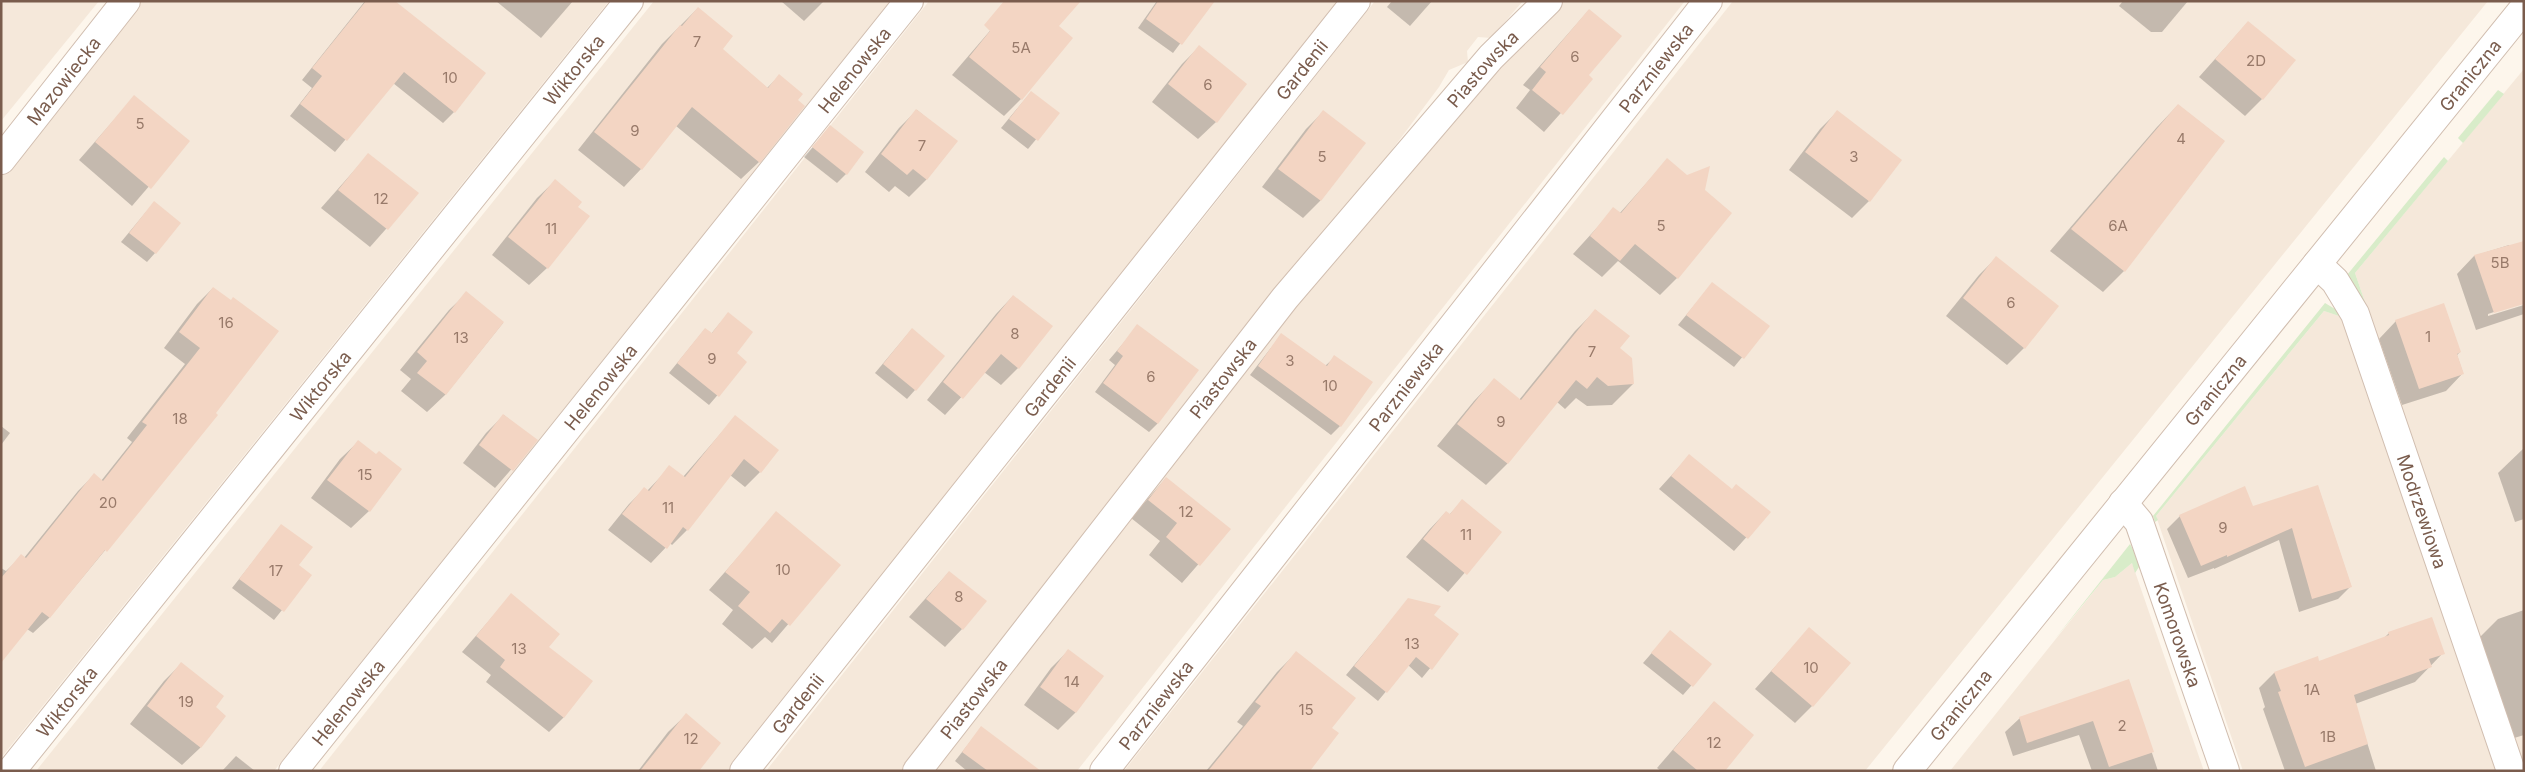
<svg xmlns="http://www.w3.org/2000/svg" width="2525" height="772" font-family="Inter,sans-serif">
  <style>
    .residential { fill: #f5e8da }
    .green { fill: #d8ecc9 }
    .shadow { fill: #0003 }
    .building { fill: #f3d5c3 }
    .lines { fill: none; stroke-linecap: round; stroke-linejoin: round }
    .minor-casing { stroke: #d1beb0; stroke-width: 30 }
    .minor { stroke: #fff; stroke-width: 28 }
    .labels { text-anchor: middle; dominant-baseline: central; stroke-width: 4; stroke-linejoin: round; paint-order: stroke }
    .number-label { font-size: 15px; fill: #987a6a }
    .street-label { font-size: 18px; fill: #7a5c4d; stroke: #fffaf3 }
  </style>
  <rect width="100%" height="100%" fill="#fdf6ec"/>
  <g class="residential">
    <path d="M 1,1 L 99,1 L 1,121 Z"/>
    <path d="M 141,1 L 609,1 L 1,758 L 1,173 Z"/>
    <path d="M 654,1 L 890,1 L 274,771 L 36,771 Z"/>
    <path d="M 929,1 L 1343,1 L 736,771 L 319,771 Z"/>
    <path d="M 1375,1 L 1523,1 L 1491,38 L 1478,37 L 1467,51 L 1468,62 L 1449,70 L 1439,87 L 1326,238 L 903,771 L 766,771 Z"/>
    <path d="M 1560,1 L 1685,1 L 1077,771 L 931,771 L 1242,372 L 1474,88 Z"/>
    <path d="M 1733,1 L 2488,1 L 1865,771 L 1124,771 Z"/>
    <path d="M 2524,69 L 2524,767 L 2355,273 Z"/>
    <path d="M 2324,311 L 2342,317 L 2498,771 L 2243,771 L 2156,516 Z"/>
    <path d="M 2132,563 L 2204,771 L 1950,771 L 2103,580 L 2115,577 Z"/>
  </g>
  <g class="green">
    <path d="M 2498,90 L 2504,94 L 2463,143 L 2458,138 Z"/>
    <path d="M 2444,157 L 2448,161 L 2355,273 L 2384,358 L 2347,275 Z"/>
    <path d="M 2325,303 L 2340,312 L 2342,317 L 2324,311 L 2156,516 L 2158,520 L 2155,522 L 2153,516 Z"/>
    <path d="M 2130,544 L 2141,564 L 2135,573 L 2132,563 L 2115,577 L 2103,580 L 2054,640 Z"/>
  </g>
  <g class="shadow">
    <path d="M 365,1 L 393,1 L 454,112 L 443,123 L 393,83 L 335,152 L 290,116 L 312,88 L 302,80 Z"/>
    <path d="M 496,1 L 573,1 L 541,38 Z"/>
    <path d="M 781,1 L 824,1 L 804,21 Z"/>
    <path d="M 1157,1 L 1212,1 L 1173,53 L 1138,28 Z"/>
    <path d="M 1392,1 L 1432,1 L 1410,26 L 1387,7 Z"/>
    <path d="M 2123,1 L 2188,1 L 2162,32 L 2151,32 L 2119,6 Z"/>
    <path d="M 698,8 L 721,49 L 767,88 L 779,76 L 759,162 L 741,179 L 676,126 L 641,169 L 624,187 L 578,150 L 662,44 Z"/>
    <path d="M 1589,10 L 1587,76 L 1591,79 L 1544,132 L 1516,108 L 1530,90 L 1523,85 Z"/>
    <path d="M 1001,18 L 1058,26 L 1021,99 L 1004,116 L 952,75 Z"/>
    <path d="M 2248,22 L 2262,99 L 2245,116 L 2199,77 Z"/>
    <path d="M 1199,47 L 1216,122 L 1198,139 L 1152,102 L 1182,64 Z"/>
    <path d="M 1031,92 L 1058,113 L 1028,149 L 1001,128 Z"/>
    <path d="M 134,97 L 188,141 L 132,206 L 79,160 Z"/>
    <path d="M 2178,105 L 2224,141 L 2124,271 L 2103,292 L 2050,251 L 2157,127 Z"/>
    <path d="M 917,110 L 956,142 L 926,180 L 909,197 L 895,186 L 889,192 L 865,172 L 899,128 Z"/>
    <path d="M 1323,112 L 1364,143 L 1320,201 L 1303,218 L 1262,187 L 1306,129 Z"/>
    <path d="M 1837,112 L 1869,201 L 1852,218 L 1789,170 L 1820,129 Z"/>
    <path d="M 830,127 L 846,174 L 837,183 L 804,157 Z"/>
    <path d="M 368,155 L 417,194 L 370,247 L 321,208 Z"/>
    <path d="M 1667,160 L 1677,278 L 1660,295 L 1618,261 L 1602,277 L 1573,254 L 1614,209 L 1619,214 Z"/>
    <path d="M 555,181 L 576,207 L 547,268 L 529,285 L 492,255 L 537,198 Z"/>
    <path d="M 146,212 L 155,253 L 147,262 L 121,242 Z"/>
    <path d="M 2509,245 L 2524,302 L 2488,314 L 2488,316 L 2524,305 L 2524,314 L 2476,330 L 2457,274 L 2474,256 Z"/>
    <path d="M 1996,258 L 2024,348 L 2007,365 L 1946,316 L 1979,275 Z"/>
    <path d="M 1712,284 L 1768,326 L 1734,367 L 1678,325 Z"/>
    <path d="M 213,288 L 214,413 L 217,415 L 49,618 L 33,633 L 27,629 L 1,661 L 1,568 L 6,571 L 22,556 L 24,558 L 78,491 L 94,475 L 101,481 L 132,442 L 127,438 L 185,364 L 164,348 L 197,304 Z"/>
    <path d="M 467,293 L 503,323 L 445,395 L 427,412 L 401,391 L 411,379 L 400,370 L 449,310 Z"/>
    <path d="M 1013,296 L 1018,368 L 1001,385 L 984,372 L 945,415 L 927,400 L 996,314 Z"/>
    <path d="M 1596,310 L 1618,348 L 1633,384 L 1612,405 L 1587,406 L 1576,398 L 1565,409 L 1557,402 L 1507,464 L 1486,485 L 1437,446 L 1474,401 L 1494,380 L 1519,400 L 1575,331 Z"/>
    <path d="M 2396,321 L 2460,352 L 2457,355 L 2463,373 L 2446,391 L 2402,405 L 2379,339 Z"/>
    <path d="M 720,323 L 735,353 L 746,362 L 709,405 L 669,373 L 705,329 L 711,334 Z"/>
    <path d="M 1138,326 L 1158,423 L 1149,432 L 1095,392 L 1115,365 L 1109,360 Z"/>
    <path d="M 912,329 L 915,390 L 907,399 L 875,373 Z"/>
    <path d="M 1281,335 L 1325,366 L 1335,357 L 1340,426 L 1331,435 L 1250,375 Z"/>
    <path d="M 504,415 L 536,441 L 495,488 L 463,463 L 486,433 Z"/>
    <path d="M 735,417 L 760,472 L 745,487 L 730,475 L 687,530 L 672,545 L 670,543 L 651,563 L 608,530 L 629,504 L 644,489 L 647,491 L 670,467 L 683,477 Z"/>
    <path d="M 1,426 L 10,433 L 1,445 Z"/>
    <path d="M 358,442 L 376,456 L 401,469 L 369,511 L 351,528 L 311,498 L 340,459 Z"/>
    <path d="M 2524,448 L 2524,519 L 2515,522 L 2498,473 Z"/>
    <path d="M 1689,456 L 1731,490 L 1769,512 L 1734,551 L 1659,489 Z"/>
    <path d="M 1166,478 L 1229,529 L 1182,583 L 1149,555 L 1160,541 L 1131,518 Z"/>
    <path d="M 2318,487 L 2351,586 L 2338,599 L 2299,612 L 2279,540 L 2214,569 L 2214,568 L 2188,578 L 2167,529 L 2180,516 L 2253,507 Z"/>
    <path d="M 1462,501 L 1500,532 L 1448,592 L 1406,557 L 1429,530 L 1446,512 L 1449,515 Z"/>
    <path d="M 777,513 L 839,565 L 772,643 L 765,637 L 752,649 L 722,624 L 733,610 L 709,590 Z"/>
    <path d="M 281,526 L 298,565 L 310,575 L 274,620 L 232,588 Z"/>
    <path d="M 949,572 L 962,629 L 945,647 L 909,617 Z"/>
    <path d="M 511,595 L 564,717 L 549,732 L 486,682 L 491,675 L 462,652 Z"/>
    <path d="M 1409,599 L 1458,634 L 1422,678 L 1408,665 L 1378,701 L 1346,675 Z"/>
    <path d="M 2524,610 L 2524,735 L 2511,739 L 2477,640 L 2498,619 Z"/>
    <path d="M 1809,629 L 1812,706 L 1795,723 L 1755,689 Z"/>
    <path d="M 1670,632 L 1710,664 L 1683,695 L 1643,663 Z"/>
    <path d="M 2389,633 L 2443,653 L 2415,682 L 2355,704 L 2376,771 L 2285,771 L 2263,709 L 2265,707 L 2259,688 L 2274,673 L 2317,658 L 2319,663 L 2384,638 Z"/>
    <path d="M 1068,651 L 1102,676 L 1075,713 L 1058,730 L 1024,705 L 1051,668 Z"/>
    <path d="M 1296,653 L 1272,771 L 1206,771 L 1243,726 L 1237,722 L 1277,672 Z"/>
    <path d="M 181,664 L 214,707 L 225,716 L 200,748 L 182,765 L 130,724 L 164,681 Z"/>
    <path d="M 2128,681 L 2158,771 L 2092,771 L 2079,735 L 2013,756 L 2005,732 L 2020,718 Z"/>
    <path d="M 1714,702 L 1724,771 L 1661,771 L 1657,768 Z"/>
    <path d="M 686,715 L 697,771 L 638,771 L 668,732 Z"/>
    <path d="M 981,728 L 1005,771 L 967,771 L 955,761 Z"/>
    <path d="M 236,756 L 255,771 L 222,771 Z"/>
  </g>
  <g class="building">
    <path d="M 366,1 L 395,1 L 486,73 L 455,113 L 404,72 L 347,141 L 300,104 L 322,76 L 312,68 Z"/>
    <path d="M 1004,1 L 1081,1 L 1059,26 L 1073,38 L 1022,100 L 969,57 L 990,31 L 984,25 Z"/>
    <path d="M 1158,1 L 1215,1 L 1182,45 L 1146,19 Z"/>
    <path d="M 698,7 L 733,36 L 723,49 L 768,88 L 779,74 L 803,94 L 798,100 L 805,106 L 760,163 L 692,107 L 642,170 L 594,132 L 680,25 L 682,26 Z"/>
    <path d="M 1589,9 L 1622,36 L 1589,75 L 1593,79 L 1563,115 L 1532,90 L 1546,72 L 1540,67 Z"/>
    <path d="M 2248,21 L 2296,60 L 2263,100 L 2215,59 Z"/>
    <path d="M 1199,45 L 1247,84 L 1217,123 L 1168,84 Z"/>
    <path d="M 1031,91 L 1060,113 L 1038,141 L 1009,119 Z"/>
    <path d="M 134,95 L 190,141 L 151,189 L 95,142 Z"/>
    <path d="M 2178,104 L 2225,141 L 2125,272 L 2071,229 Z"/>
    <path d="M 916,109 L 958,141 L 927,180 L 913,169 L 907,175 L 881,154 Z"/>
    <path d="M 1323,110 L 1366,143 L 1321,201 L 1278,169 Z"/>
    <path d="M 1837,110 L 1902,160 L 1870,202 L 1805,152 Z"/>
    <path d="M 830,125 L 864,152 L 847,175 L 812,147 Z"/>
    <path d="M 368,153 L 419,193 L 388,230 L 338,190 Z"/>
    <path d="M 1667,158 L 1687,175 L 1710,166 L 1705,190 L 1732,213 L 1678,279 L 1635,244 L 1620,261 L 1590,236 L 1613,207 L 1621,213 Z"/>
    <path d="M 555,179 L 582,202 L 578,207 L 590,216 L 548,269 L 508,237 Z"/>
    <path d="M 154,201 L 181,223 L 156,254 L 129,233 Z"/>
    <path d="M 2524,241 L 2524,304 L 2494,313 L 2474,255 Z"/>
    <path d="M 1996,256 L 2059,306 L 2025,349 L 1963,298 Z"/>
    <path d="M 1712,282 L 1770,326 L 1744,359 L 1686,315 Z"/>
    <path d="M 213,287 L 231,300 L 233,297 L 279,331 L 216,413 L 218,415 L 107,552 L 105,550 L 50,618 L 42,612 L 1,663 L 1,578 L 21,554 L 26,558 L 94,473 L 103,481 L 147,425 L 142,422 L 200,348 L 179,332 Z"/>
    <path d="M 466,291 L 504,322 L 446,395 L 417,373 L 427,361 L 417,352 Z"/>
    <path d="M 1013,295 L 1053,326 L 1019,369 L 1001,354 L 963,399 L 943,382 Z"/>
    <path d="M 2444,303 L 2461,352 L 2457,354 L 2464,374 L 2419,389 L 2395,320 Z"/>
    <path d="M 1595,309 L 1630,336 L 1620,348 L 1632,358 L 1634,384 L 1608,386 L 1597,377 L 1587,389 L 1576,380 L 1508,464 L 1457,424 L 1494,378 L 1521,400 Z"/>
    <path d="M 728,312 L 753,332 L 737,353 L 747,362 L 719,397 L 677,363 L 705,328 L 712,333 Z"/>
    <path d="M 1137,324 L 1199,370 L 1158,424 L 1103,383 L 1123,356 L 1117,351 Z"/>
    <path d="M 912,328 L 945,356 L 916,391 L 883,364 Z"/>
    <path d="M 1281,333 L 1327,366 L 1334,355 L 1373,382 L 1341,427 L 1258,366 Z"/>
    <path d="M 503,414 L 538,440 L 513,471 L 479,445 Z"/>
    <path d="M 735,415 L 779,450 L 761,473 L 744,459 L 688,531 L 683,527 L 667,549 L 622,514 L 644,487 L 649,491 L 669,465 L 685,477 Z"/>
    <path d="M 358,440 L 376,454 L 379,451 L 402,469 L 370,512 L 327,480 Z"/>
    <path d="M 1689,454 L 1732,489 L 1736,484 L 1771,512 L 1748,539 L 1671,476 Z"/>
    <path d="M 1166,477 L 1231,529 L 1200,566 L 1166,537 L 1177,523 L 1148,500 Z"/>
    <path d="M 2318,485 L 2352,587 L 2312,599 L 2292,528 L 2227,557 L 2227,555 L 2201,566 L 2179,515 L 2245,486 L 2253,506 Z"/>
    <path d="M 1462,499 L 1502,532 L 1467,575 L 1423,539 L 1446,511 L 1450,514 Z"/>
    <path d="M 776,511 L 841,565 L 790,626 L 782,619 L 770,633 L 738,606 L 750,592 L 725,572 Z"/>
    <path d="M 281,524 L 313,547 L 299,565 L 312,575 L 284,612 L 239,579 Z"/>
    <path d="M 949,571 L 987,601 L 963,630 L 926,599 Z"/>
    <path d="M 511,593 L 560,634 L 549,647 L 593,681 L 564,718 L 500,667 L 505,660 L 476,636 Z"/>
    <path d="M 1408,598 L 1441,606 L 1434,615 L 1459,634 L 1432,670 L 1416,657 L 1387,693 L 1354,666 Z"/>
    <path d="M 2432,617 L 2445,654 L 2429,659 L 2432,667 L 2354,695 L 2368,744 L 2305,767 L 2278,692 L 2281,691 L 2274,672 L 2318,656 L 2319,661 L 2389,635 L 2388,632 Z"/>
    <path d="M 1809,627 L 1851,663 L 1813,707 L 1771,671 Z"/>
    <path d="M 1670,630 L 1712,664 L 1693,687 L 1651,653 Z"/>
    <path d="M 1068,649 L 1104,676 L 1076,713 L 1040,687 Z"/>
    <path d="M 1296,651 L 1356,698 L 1332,728 L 1339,733 L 1310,771 L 1208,771 L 1261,706 L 1255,702 Z"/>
    <path d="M 181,662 L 224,696 L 216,707 L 226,716 L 201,748 L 147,706 Z"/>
    <path d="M 2129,679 L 2154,752 L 2109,767 L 2093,721 L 2027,743 L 2019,717 Z"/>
    <path d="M 1714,701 L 1754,735 L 1725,771 L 1698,771 L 1673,750 Z"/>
    <path d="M 686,713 L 721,743 L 699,771 L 640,771 Z"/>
    <path d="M 981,726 L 1041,771 L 988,771 L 962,752 Z"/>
  </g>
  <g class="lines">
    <defs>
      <g id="minor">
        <path id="s1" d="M 1,160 L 126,1"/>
        <path id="s2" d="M 2317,264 L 2335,281 L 2355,314 L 2511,771"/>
        <path id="s3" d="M 2123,503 L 2139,522 L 2225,771"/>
        <path id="s4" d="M 11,771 L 629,1"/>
        <path id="s5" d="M 293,771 L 909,1"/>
        <path id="s6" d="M 744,771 L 1356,1"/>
        <path id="s7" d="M 917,771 L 1285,298 L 1491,57 L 1548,1"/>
        <path id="s8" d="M 1104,771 L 1708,1"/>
        <path id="s9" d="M 1907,771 L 2524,8"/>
      </g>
    </defs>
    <use href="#minor" class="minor-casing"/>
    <use href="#minor" class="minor"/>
  </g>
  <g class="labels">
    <g class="number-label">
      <text x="697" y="41">7</text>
      <text x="1021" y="47">5A</text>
      <text x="1575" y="56">6</text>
      <text x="2256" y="60">2D</text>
      <text x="450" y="77">10</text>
      <text x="1208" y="84">6</text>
      <text x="140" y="123">5</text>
      <text x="635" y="130">9</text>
      <text x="2181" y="138">4</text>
      <text x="922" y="145">7</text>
      <text x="1322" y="156">5</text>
      <text x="1854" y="156">3</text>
      <text x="381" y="198">12</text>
      <text x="1661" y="225">5</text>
      <text x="2118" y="225">6A</text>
      <text x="551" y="228">11</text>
      <text x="2500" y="262">5B</text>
      <text x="2011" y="302">6</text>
      <text x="226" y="322">16</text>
      <text x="1015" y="333">8</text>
      <text x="2428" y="336">1</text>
      <text x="461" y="337">13</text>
      <text x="1592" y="351">7</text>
      <text x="712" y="358">9</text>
      <text x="1290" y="360">3</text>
      <text x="1151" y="376">6</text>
      <text x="1330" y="385">10</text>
      <text x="180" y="418">18</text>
      <text x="1501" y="421">9</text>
      <text x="365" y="474">15</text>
      <text x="108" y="502">20</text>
      <text x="668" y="507">11</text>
      <text x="1186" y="511">12</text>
      <text x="2223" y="527">9</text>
      <text x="1466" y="534">11</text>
      <text x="783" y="569">10</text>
      <text x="276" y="570">17</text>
      <text x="959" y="596">8</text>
      <text x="1412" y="643">13</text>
      <text x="519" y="648">13</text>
      <text x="1811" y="667">10</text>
      <text x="1072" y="681">14</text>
      <text x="2312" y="689">1A</text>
      <text x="186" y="701">19</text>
      <text x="1306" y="709">15</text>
      <text x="2122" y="725">2</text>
      <text x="2328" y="736">1B</text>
      <text x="691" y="738">12</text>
      <text x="1714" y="742">12</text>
    </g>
    <g class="street-label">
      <text stroke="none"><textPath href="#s8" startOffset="894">Parzniewska</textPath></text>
      <text stroke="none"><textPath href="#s7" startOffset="902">Piastowska</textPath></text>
      <text stroke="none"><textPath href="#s6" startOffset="896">Gardenii</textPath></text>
      <text stroke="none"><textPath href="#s4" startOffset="899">Wiktorska</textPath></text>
      <text stroke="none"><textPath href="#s5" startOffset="898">Helenowska</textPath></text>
      <text stroke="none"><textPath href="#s9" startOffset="895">Graniczna</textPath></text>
      <text stroke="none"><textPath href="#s1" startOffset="101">Mazowiecka</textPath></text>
      <text stroke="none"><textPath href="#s7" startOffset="498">Piastowska</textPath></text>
      <text stroke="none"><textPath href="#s4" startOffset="494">Wiktorska</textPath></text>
      <text stroke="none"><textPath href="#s5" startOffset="492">Helenowska</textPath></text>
      <text stroke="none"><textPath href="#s6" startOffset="491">Gardenii</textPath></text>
      <text stroke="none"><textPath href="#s8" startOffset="489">Parzniewska</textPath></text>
      <text stroke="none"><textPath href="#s9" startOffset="490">Graniczna</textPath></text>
      <text stroke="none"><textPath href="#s2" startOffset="272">Modrzewiowa</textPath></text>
      <text stroke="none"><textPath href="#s3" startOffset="144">Komorowska</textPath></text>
      <text stroke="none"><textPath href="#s7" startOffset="92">Piastowska</textPath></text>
      <text stroke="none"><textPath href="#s4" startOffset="89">Wiktorska</textPath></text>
      <text stroke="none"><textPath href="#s5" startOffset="88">Helenowska</textPath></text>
      <text stroke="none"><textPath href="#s6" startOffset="86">Gardenii</textPath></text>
      <text stroke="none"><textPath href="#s9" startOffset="85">Graniczna</textPath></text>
      <text stroke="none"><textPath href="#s8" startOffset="84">Parzniewska</textPath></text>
    </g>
  </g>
  <rect width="2525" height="772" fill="none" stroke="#7a5c4d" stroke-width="5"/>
</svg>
